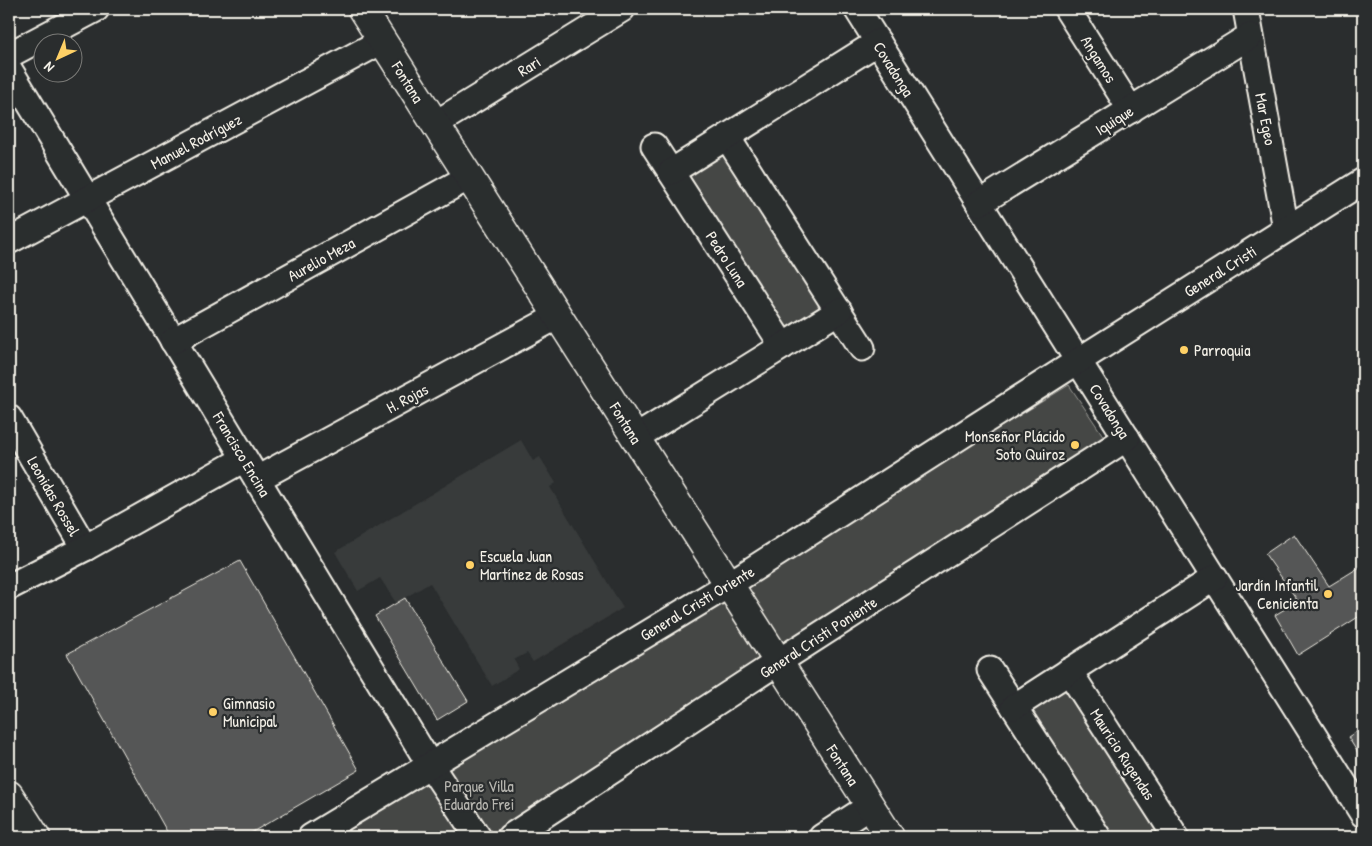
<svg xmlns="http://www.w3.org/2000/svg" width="1372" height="846" font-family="'Patrick Hand',sans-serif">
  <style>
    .built { fill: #373a3a }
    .green { fill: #444645; stroke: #9c9c96 }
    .building { fill: #555756; stroke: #f4f1e8 }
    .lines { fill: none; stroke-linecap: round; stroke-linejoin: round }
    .minor-casing { stroke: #f4f1e8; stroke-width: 29 }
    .tertiary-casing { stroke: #f4f1e8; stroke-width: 31 }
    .secondary-casing { stroke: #f4f1e8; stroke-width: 31 }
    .minor { stroke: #2a2d2e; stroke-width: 25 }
    .tertiary { stroke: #2a2d2e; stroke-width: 28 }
    .secondary { stroke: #2a2d2e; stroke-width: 28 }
    .poi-dot { fill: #ffd166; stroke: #2a2d2e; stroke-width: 2 }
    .labels { text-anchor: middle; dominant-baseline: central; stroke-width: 4.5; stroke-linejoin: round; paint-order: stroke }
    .street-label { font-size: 16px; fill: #f4f1e8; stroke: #2a2d2e }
    .poi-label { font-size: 16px; fill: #f4f1e8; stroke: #2a2d2e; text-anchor: start }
    .park-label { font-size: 16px; fill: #b6b5af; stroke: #2a2d2e }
  </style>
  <rect width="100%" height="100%" fill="#2a2d2e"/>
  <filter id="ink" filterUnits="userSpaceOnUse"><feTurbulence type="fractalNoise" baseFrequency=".02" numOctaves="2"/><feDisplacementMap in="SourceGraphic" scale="10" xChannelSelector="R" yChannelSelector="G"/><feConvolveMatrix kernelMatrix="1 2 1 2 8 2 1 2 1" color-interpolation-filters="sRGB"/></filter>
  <g filter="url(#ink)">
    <path class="built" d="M 521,440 L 533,461 L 540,457 L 556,483 L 550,487 L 623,608 L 533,662 L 527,653 L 514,660 L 519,669 L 492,686 L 430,583 L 396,603 L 380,578 L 358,591 L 335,552 Z"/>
    <g class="green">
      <path d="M 725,149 L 826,307 L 784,333 L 683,173 Z"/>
      <path d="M 1069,385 L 1106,440 L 487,837 L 335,837 Z"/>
      <path d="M 1068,679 L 1168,837 L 1106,837 L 1021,708 Z"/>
    </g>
    <g class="building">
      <path d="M 1294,534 L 1329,586 L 1363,565 L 1363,614 L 1298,655 L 1275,615 L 1298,601 L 1265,554 Z"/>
      <path d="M 240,561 L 359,770 L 244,837 L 170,837 L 67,654 Z"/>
      <path d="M 405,598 L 468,701 L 437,720 L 375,616 Z"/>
      <path d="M 1363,727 L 1363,761 L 1348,737 Z"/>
    </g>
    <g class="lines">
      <defs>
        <g id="minor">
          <path d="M 857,9 L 1363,814"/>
          <path d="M 1067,9 L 1131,110"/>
          <path d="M 1246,9 L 1286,229"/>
          <path d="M 9,55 L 96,9"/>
          <path d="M 9,69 L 430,765 L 478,837"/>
          <path d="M 435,124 L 622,9"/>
          <path d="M 727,137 L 862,348"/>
          <path d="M 654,146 L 783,346"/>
          <path d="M 671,172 L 878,42"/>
          <path d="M 979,203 L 1250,36"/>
          <path d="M 9,241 L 382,41"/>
          <path d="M 173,341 L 469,177"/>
          <path d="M 9,418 L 85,548"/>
          <path d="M 635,438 L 839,311"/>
          <path d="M 257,479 L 558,316"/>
          <path d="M 9,587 L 85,548 L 244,459"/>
          <path d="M 990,670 L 1098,837"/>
          <path d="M 1069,671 L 1176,837"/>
          <path d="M 1014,707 L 1214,578"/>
          <path d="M 311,837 L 728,585 L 1078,361 L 1363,181"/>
          <path d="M 510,837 L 778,662 L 1127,438"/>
          <path d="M 822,837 L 870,806"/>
        </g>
        <path id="tertiary" d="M 362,9 L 890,837"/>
        <path id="secondary" d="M 9,795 L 36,837"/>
      </defs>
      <use href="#minor" class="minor-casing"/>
      <use href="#tertiary" class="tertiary-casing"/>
      <use href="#secondary" class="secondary-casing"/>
      <use href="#minor" class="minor"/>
      <use href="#tertiary" class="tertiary"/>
      <use href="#secondary" class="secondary"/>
    </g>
  </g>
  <g class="poi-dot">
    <circle cx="1184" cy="350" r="5"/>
    <circle cx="1075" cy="445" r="5"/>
    <circle cx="470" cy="565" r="5"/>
    <circle cx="1328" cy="594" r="5"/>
    <circle cx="213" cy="712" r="5"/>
  </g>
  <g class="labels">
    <g class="street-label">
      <text transform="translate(1099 59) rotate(58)">Angamos</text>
      <text transform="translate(529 66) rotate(-32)">Rari</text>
      <text transform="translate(894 69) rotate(58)">Covadonga</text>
      <text transform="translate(408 82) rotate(58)">Fontana</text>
      <text transform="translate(1266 119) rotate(79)">Mar Egeo</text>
      <text transform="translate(1114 120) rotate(-32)">Iquique</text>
      <text transform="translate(196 141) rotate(-28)">Manuel Rodríguez</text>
      <text transform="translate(321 259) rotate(-29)">Aurelio Meza</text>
      <text transform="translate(727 259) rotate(57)">Pedro Luna</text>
      <text transform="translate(1220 271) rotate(-32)">General Cristi</text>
      <text transform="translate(407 398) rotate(-28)">H. Rojas</text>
      <text transform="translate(1110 411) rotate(58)">Covadonga</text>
      <text transform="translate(626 423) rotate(58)">Fontana</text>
      <text transform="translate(242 454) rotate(59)">Francisco Encina</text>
      <text transform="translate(54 496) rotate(60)">Leonidas Rossel</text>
      <text transform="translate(697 603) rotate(-31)">General Cristi Oriente</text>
      <text transform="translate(818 637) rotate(-33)">General Cristi Poniente</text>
      <text transform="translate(1123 754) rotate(57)">Mauricio Rugendas</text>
      <text transform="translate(843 765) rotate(57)">Fontana</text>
    </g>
    <g class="poi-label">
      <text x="1194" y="350">Parroquia</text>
      <text x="1065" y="436" text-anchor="end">Monseñor Plácido<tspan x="1065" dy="18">Soto Quiroz</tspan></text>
      <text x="480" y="556">Escuela Juan<tspan x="480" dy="18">Martínez de Rosas</tspan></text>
      <text x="1318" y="585" text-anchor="end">Jardín Infantil<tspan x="1318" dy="18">Cenicienta</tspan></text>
      <text x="223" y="703">Gimnasio<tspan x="223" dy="18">Municipal</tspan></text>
    </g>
    <g class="park-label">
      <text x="479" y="786">Parque Villa<tspan x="479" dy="18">Eduardo Frei</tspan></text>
    </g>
  </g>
  <rect width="1372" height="846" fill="none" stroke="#2a2d2e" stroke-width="30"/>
  <rect x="15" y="15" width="1342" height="816" fill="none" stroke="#f4f1e8" stroke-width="2" filter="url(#ink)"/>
  <g transform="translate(58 58) rotate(224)"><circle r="24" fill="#2a2d2e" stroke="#7b7b78"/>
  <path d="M0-4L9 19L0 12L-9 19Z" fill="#ffd166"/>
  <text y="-8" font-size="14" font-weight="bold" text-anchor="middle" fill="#f4f1e8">N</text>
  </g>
</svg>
